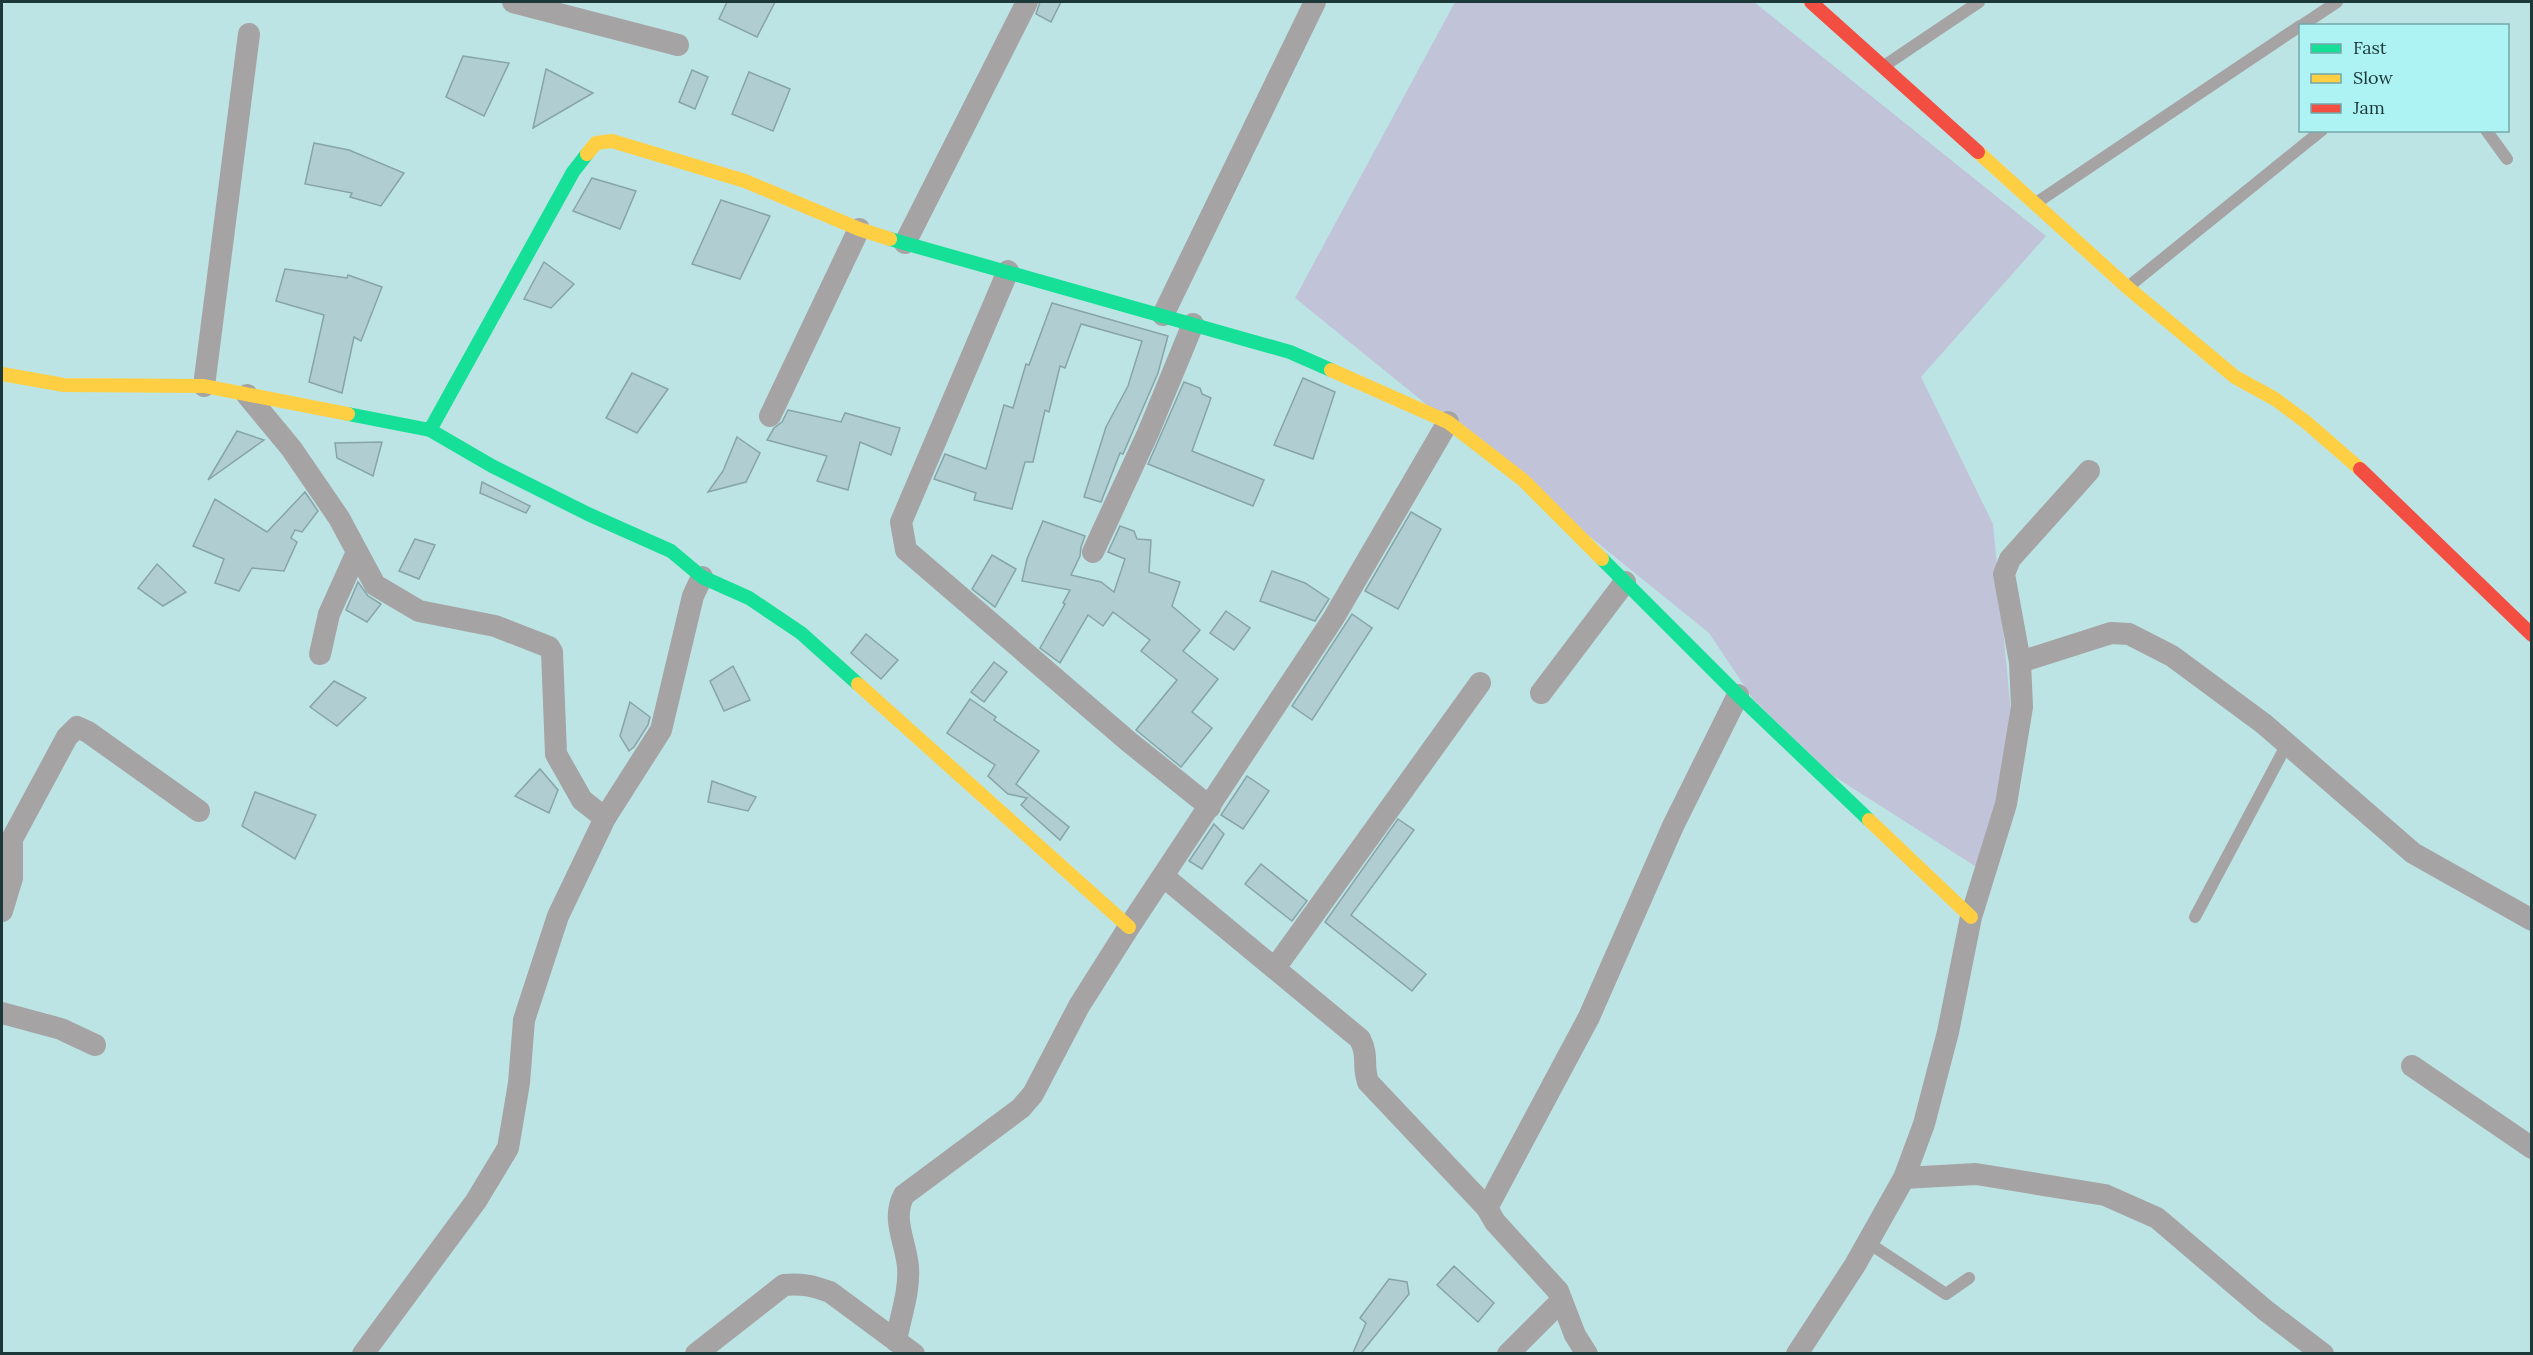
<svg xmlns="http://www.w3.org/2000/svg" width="2533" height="1355" font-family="Lora,serif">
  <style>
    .green { fill: #c1c3d9 }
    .building { fill: #b0cdd1; stroke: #87a4a8; stroke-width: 1.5 }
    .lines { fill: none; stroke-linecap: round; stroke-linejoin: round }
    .lane { stroke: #a6a3a4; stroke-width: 12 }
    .street { stroke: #a6a3a4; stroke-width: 22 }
    .fast { stroke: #16e098; stroke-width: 14 }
    .slow { stroke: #ffcf43; stroke-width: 14 }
    .jam { stroke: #f24e42; stroke-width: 14 }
  </style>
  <rect width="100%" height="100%" fill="#bde4e4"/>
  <path class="green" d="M 1455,2 L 1754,2 L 2046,236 L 1921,377 L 1993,524 L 2013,734 L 1978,868 L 1832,775 L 1753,699 L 1709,633 L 1295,298 Z"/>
  <g class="building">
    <path d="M 727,2 L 775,2 L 757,37 L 719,19 Z"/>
    <path d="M 1040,2 L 1061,2 L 1051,22 L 1036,14 Z"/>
    <path d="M 463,56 L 509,63 L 484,116 L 446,97 Z"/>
    <path d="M 546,69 L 593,93 L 533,128 Z"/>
    <path d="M 692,70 L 708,77 L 695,109 L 679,102 Z"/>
    <path d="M 749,72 L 790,89 L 773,131 L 732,114 Z"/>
    <path d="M 314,143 L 349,150 L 404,173 L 381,206 L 350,197 L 352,193 L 305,184 Z"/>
    <path d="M 592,178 L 636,191 L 620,229 L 573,211 Z"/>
    <path d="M 721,200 L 770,216 L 740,279 L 692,264 Z"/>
    <path d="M 544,262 L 574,284 L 551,308 L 524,299 Z"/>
    <path d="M 285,269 L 347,278 L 348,275 L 382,287 L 361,341 L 354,337 L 342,393 L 309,382 L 324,315 L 276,301 Z"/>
    <path d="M 1052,303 L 1168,336 L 1158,373 L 1123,454 L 1120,453 L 1101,502 L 1084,497 L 1106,427 L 1128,386 L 1142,341 L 1081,324 L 1065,368 L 1060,366 L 1049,412 L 1045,410 L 1033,462 L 1025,462 L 1012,509 L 974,500 L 976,493 L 934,479 L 945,454 L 986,469 L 1004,405 L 1013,408 L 1026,364 L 1029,365 Z"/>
    <path d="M 632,373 L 668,389 L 637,433 L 606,418 Z"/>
    <path d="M 1303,378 L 1335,392 L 1313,459 L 1274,445 Z"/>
    <path d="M 1184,382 L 1200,388 L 1202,394 L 1211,398 L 1192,451 L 1264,480 L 1253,506 L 1148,464 Z"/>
    <path d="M 788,410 L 841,422 L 845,413 L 900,428 L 891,455 L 860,442 L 848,490 L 817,481 L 827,456 L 767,440 L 774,428 L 782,422 Z"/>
    <path d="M 237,431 L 264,440 L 208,480 Z"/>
    <path d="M 737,437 L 760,453 L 746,482 L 708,492 L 723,471 Z"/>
    <path d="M 382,442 L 373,476 L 337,458 L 335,443 Z"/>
    <path d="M 482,482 L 530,506 L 526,513 L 480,493 Z"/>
    <path d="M 305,492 L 318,511 L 302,532 L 295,530 L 291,538 L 297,542 L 284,571 L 252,568 L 239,591 L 215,583 L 224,559 L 193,546 L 215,499 L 267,532 Z"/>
    <path d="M 1411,512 L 1441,529 L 1398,609 L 1365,591 Z"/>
    <path d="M 1043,521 L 1085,536 L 1081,547 L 1080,556 L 1071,575 L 1101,582 L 1114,592 L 1125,559 L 1108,552 L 1120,526 L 1134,531 L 1137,539 L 1151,540 L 1149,572 L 1180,582 L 1172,606 L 1200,630 L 1183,651 L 1218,679 L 1192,712 L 1212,728 L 1181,767 L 1136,730 L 1177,680 L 1141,651 L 1150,640 L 1113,612 L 1103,626 L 1088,615 L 1060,663 L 1040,648 L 1065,604 L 1063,603 L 1070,590 L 1022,581 L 1027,559 Z"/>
    <path d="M 415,539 L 435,545 L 419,579 L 399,571 Z"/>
    <path d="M 992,555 L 1016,569 L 995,607 L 972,589 Z"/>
    <path d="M 157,564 L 186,592 L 163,606 L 138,588 Z"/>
    <path d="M 1272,571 L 1305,583 L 1329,599 L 1315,621 L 1260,601 Z"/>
    <path d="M 358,582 L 368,596 L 381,604 L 367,622 L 346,610 Z"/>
    <path d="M 1226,611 L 1250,628 L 1234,650 L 1210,633 Z"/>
    <path d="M 1352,614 L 1372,628 L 1312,720 L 1292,706 Z"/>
    <path d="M 866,634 L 898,660 L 881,679 L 851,653 Z"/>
    <path d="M 994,662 L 1007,672 L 984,702 L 971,692 Z"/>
    <path d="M 733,666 L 750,700 L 724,711 L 710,681 Z"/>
    <path d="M 334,681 L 366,698 L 337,726 L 310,707 Z"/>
    <path d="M 970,699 L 996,717 L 994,720 L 1039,751 L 1016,784 L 1069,827 L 1060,840 L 1021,805 L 1027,798 L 1008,794 L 988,776 L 995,765 L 947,733 Z"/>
    <path d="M 630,702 L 650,717 L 648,725 L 634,747 L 629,751 L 620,736 Z"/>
    <path d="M 540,769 L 558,790 L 549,813 L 515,796 Z"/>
    <path d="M 1247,776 L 1269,791 L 1243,829 L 1221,815 Z"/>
    <path d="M 712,781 L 756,797 L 748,811 L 708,802 Z"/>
    <path d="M 255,792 L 316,815 L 295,859 L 242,826 Z"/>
    <path d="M 1398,819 L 1414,830 L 1351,915 L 1426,974 L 1412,991 L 1325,922 Z"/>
    <path d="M 1214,824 L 1224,834 L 1202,869 L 1189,861 Z"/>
    <path d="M 1261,864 L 1307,901 L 1292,921 L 1245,884 Z"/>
    <path d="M 1454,1266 L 1494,1303 L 1478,1322 L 1437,1285 Z"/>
    <path d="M 1389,1279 L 1407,1282 L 1409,1294 L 1361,1353 L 1353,1353 L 1366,1323 L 1360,1318 Z"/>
  </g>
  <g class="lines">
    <g class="lane">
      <path d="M 2301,26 L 2337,2"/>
      <path d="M 1884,66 L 1979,2"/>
      <path d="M 2486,130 L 2507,159"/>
      <path d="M 2036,203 L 2300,26"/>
      <path d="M 2128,287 L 2322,130"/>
      <path d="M 2195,917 L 2287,744"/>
      <path d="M 1867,1242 L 1946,1294 L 1969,1278"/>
    </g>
    <g class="street">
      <path d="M 513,2 L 678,45"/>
      <path d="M 905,243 L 1027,2"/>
      <path d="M 1008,271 L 901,522 L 906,550 L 1128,741 L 1210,807"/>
      <path d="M 1163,315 L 1315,2"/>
      <path d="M 204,386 L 249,34"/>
      <path d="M 247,395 L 291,448 L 339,518 L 375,585 L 419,611 L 495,626 L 549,647 L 552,652 L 556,754 L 582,800 L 605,818"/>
      <path d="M 770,416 L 859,229"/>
      <path d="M 1093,552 L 1148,433 L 1193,324"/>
      <path d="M 320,654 L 329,614 L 357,552"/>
      <path d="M 2020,662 L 2111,633 L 2129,634 L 2172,656 L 2264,724 L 2413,853 L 2532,920"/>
      <path d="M 1541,693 L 1625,582"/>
      <path d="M 1163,876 L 1360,1039 C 1369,1057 1362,1064 1368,1082 L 1487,1208"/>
      <path d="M 2,911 L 12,878 L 12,839 L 67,737 L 77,727 L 88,732 L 199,811"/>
      <path d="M 1275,968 L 1480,683"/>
      <path d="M 2,1013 L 61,1029 L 95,1045"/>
      <path d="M 2412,1066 L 2532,1148"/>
      <path d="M 1904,1178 L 1976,1174 L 2105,1195 L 2157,1218 L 2265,1310 L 2323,1354"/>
      <path d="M 896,1341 C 900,1318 910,1291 908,1267 C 906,1242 891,1219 904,1195 L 1021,1108 L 1033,1094 L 1079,1006 L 1129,927 L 1333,619 L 1448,422"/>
      <path d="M 363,1354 L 476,1201 L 508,1148 L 519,1083 L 524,1020 L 558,916 L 605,818 L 661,730 L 693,596 L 702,577"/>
      <path d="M 696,1354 L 784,1285 C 801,1283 814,1286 830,1292 L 914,1354"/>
      <path d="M 1508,1354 L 1561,1301"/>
      <path d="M 1587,1354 L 1575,1335 L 1558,1291 L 1495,1222 L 1487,1208 L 1589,1017 L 1673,826 L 1738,695"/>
      <path d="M 1797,1354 L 1855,1265 L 1904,1178 L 1924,1124 L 1948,1032 L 1971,917 L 2006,804 L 2022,707 L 2020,662 L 2004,574 L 2010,559 L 2089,471"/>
    </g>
    <g class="fast">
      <path d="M 890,239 L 1290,352 L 1331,370"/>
      <path d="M 348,414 L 430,430 L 492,466 L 588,514 L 671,551 L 702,577 L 749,598 L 801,633 L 858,684"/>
      <path d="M 430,430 L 573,172 L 587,154"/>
      <path d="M 1602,559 L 1738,695 L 1869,820"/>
    </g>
    <g class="slow">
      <path d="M 1978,152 L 2127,287 L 2235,377 L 2275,399 L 2306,422 L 2360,469"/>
      <path d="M 587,154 L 596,143 L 612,141 L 745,181 L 859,229 L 890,239"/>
      <path d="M 1331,370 L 1448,422 L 1523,480 L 1602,559"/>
      <path d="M 2,374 L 64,385 L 204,386 L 348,414"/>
      <path d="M 858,684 L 1129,927"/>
      <path d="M 1869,820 L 1971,917"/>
    </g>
    <g class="jam">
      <path d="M 1811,2 L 1978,152"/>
      <path d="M 2360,469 L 2532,635"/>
    </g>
  </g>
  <rect width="2533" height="1355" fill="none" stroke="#1c3839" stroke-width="6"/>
  <rect x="2299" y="24" width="210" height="108" fill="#aef3f3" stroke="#74a8a9" stroke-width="1.5"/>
  <rect x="2311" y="44" width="30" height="9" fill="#16e098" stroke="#74a8a9" stroke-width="1.5"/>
  <text x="2353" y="54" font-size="18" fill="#1c3839">Fast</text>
  <rect x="2311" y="74" width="30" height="9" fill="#ffcf43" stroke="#74a8a9" stroke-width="1.5"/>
  <text x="2353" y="84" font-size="18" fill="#1c3839">Slow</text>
  <rect x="2311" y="104" width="30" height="9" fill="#f24e42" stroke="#74a8a9" stroke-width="1.5"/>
  <text x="2353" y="114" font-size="18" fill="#1c3839">Jam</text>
</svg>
